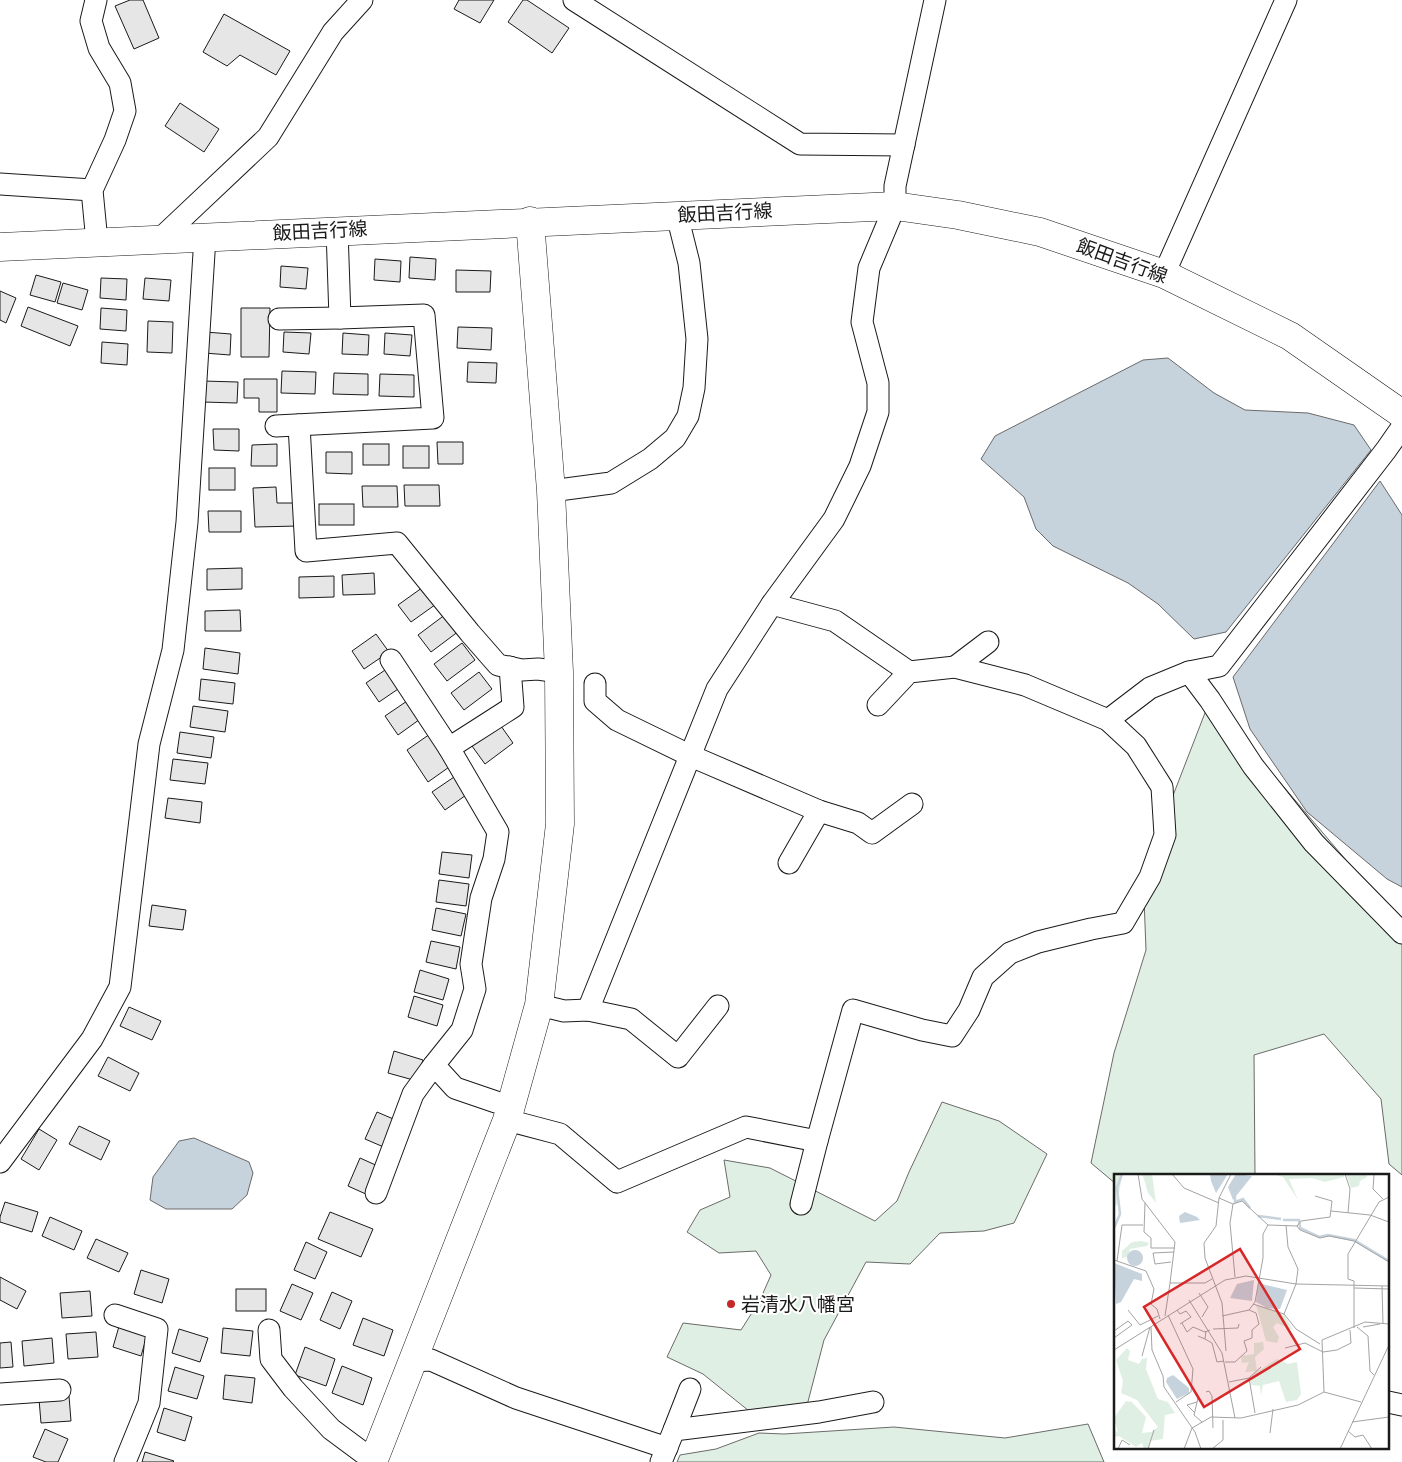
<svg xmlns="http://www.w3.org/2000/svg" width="1402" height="1462" font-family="Cabin,'Noto Sans JP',sans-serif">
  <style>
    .green { fill: #e0efe3; stroke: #6a6a6a }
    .water { fill: #c6d2dc; stroke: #6a6a6a }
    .building { fill: #e6e6e6; stroke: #1a1a1a }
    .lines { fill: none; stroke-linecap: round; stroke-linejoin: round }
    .street-casing { stroke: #1a1a1a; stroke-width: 23 }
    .secondary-casing { stroke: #1a1a1a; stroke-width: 29 }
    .street { stroke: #fff; stroke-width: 21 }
    .secondary { stroke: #fff; stroke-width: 28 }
    .poi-dot { fill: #c62828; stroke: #fff; stroke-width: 2 }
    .labels { text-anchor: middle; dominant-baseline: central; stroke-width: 4; stroke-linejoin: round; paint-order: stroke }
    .street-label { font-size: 19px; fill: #1a1a1a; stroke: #fff }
    .poi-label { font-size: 19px; fill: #1a1a1a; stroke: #fff; text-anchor: start }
    .inset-river { fill: none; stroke: #c6d2dc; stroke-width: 2.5 }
    .inset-road { fill: none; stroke: #a3a3a3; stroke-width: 1 }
    .view { fill: #d62828; fill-opacity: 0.15; stroke: #d62828; stroke-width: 2.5 }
    .inset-edge { fill: none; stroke: #1a1a1a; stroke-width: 2.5 }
  </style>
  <rect width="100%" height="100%" fill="#fff"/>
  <g class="green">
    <path d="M 1210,700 L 1402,926 L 1402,1175 L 1389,1164 L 1381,1099 L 1324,1034 L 1254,1055 L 1255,1176 L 1116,1176 L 1116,1184 L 1091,1163 L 1114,1053 L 1146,950 L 1143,873 Z"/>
    <path d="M 942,1102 L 999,1121 L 1047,1154 L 1014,1223 L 984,1231 L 940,1233 L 910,1264 L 866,1262 L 824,1340 L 804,1417 L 759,1419 L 703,1374 L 667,1357 L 683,1323 L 741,1330 L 760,1300 L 771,1275 L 756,1251 L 719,1253 L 687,1232 L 700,1210 L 730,1197 L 724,1160 L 770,1168 L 875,1221 L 897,1201 L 909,1172 Z"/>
    <path d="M 1088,1424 L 1104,1462 L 677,1462 L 680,1455 L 716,1449 L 759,1433 L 784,1434 L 894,1427 L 1005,1438 Z"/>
  </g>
  <g class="water">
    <path d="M 1168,358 L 1214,393 L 1245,410 L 1308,413 L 1354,425 L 1371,450 L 1226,632 L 1194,639 L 1158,604 L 1128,583 L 1053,546 L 1036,529 L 1024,497 L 981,459 L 995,436 L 1143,360 Z"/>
    <path d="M 1380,481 L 1402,515 L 1402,887 L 1387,879 L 1307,812 L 1250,729 L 1233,677 Z"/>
    <path d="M 194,1138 L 249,1162 L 253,1173 L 247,1195 L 232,1209 L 166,1209 L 150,1200 L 153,1177 L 179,1141 Z"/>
  </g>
  <g class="building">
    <path d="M 130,0 L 143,0 L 159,38 L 134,49 L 115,6 Z"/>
    <path d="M 459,0 L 494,0 L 480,23 L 454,9 Z"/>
    <path d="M 523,0 L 527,0 L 569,28 L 552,53 L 508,22 Z"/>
    <path d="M 224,14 L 290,51 L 276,75 L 240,55 L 227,66 L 203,52 Z"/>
    <path d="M 180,103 L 219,129 L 204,152 L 165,126 Z"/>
    <path d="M 410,257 L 436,259 L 435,280 L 409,278 Z"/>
    <path d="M 375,259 L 401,261 L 400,282 L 374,280 Z"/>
    <path d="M 281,266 L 308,268 L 306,289 L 280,287 Z"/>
    <path d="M 456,270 L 491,271 L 490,292 L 456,292 Z"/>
    <path d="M 36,275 L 61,282 L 55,302 L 30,295 Z"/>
    <path d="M 101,278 L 127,279 L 126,300 L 100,298 Z"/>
    <path d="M 145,278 L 171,280 L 169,301 L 143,299 Z"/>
    <path d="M 63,283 L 88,290 L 82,310 L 57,303 Z"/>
    <path d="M 0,291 L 16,298 L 6,323 L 0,320 Z"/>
    <path d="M 28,307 L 78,326 L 70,346 L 21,326 Z"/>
    <path d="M 101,308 L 127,310 L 126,331 L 100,329 Z"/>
    <path d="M 241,308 L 270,308 L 269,357 L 241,357 Z"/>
    <path d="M 148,321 L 173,322 L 172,353 L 147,352 Z"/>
    <path d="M 458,327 L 492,328 L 491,350 L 457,348 Z"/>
    <path d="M 205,332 L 231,334 L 230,355 L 204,353 Z"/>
    <path d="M 284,332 L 311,333 L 309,354 L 283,352 Z"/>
    <path d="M 343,333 L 369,335 L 368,355 L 342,354 Z"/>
    <path d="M 385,333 L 412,335 L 410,356 L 384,354 Z"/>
    <path d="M 102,342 L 128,344 L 127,365 L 101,363 Z"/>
    <path d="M 468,362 L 497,363 L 496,383 L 467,382 Z"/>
    <path d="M 282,371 L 316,372 L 315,394 L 281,393 Z"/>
    <path d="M 334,373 L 368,374 L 368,395 L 333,394 Z"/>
    <path d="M 380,374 L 414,375 L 414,397 L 379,396 Z"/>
    <path d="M 244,379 L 277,379 L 277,412 L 259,412 L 259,398 L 244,398 Z"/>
    <path d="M 203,381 L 238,382 L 237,403 L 203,402 Z"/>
    <path d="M 213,429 L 239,429 L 239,451 L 214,450 Z"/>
    <path d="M 437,442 L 463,442 L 463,464 L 438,464 Z"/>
    <path d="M 277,444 L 277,466 L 251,466 L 252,445 Z"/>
    <rect x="363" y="444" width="26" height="21"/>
    <rect x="403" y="446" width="26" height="22"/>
    <path d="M 326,452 L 352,452 L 352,474 L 326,473 Z"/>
    <rect x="209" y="468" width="26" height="22"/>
    <path d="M 404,485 L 439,485 L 440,506 L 405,506 Z"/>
    <path d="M 362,486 L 397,486 L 398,507 L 363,507 Z"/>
    <path d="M 276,487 L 277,503 L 297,503 L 298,526 L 255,527 L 253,488 Z"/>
    <rect x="319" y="504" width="35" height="21"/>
    <path d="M 208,511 L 241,511 L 241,532 L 209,532 Z"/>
    <path d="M 242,568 L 242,589 L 207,590 L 207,569 Z"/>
    <path d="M 374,573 L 375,594 L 343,595 L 342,575 Z"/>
    <path d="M 334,576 L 334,597 L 299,598 L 299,577 Z"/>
    <path d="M 426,585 L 439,602 L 411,622 L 398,605 Z"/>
    <path d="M 240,610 L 241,631 L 205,631 L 205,611 Z"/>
    <path d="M 446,614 L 459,631 L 431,652 L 418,635 Z"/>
    <path d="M 376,634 L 389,652 L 364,669 L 352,651 Z"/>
    <path d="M 462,643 L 475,660 L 447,681 L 434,664 Z"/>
    <path d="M 205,648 L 240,653 L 238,674 L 203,669 Z"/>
    <path d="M 391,666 L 404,685 L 379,702 L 366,683 Z"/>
    <path d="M 479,672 L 492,689 L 464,710 L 451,693 Z"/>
    <path d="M 201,679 L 235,683 L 233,704 L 199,700 Z"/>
    <path d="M 410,699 L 423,717 L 398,735 L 385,716 Z"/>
    <path d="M 193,706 L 228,711 L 225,732 L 190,727 Z"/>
    <path d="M 501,726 L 513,743 L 485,764 L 472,746 Z"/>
    <path d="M 180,732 L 214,737 L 211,758 L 177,753 Z"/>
    <path d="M 430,734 L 452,765 L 428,782 L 407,750 Z"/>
    <path d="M 173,759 L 208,763 L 205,784 L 170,780 Z"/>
    <path d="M 457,775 L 469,793 L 445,810 L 432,792 Z"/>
    <path d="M 168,798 L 202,802 L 200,823 L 165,818 Z"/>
    <path d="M 442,852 L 472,855 L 469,878 L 439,874 Z"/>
    <path d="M 439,880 L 469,884 L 466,906 L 436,902 Z"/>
    <path d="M 152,905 L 186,910 L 183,930 L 149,926 Z"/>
    <path d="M 436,908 L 466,914 L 461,936 L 432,930 Z"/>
    <path d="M 431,941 L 460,947 L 456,969 L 426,962 Z"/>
    <path d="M 420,970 L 449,979 L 443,1000 L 414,992 Z"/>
    <path d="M 414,996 L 443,1005 L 437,1026 L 408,1017 Z"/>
    <path d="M 129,1007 L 161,1021 L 152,1040 L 120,1026 Z"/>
    <path d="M 394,1051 L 423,1060 L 417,1081 L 388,1073 Z"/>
    <path d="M 108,1057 L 139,1073 L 130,1091 L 98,1076 Z"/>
    <path d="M 377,1112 L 398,1121 L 386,1148 L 365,1139 Z"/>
    <path d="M 79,1126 L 110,1141 L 101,1160 L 69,1144 Z"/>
    <path d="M 39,1129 L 57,1140 L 39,1170 L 21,1159 Z"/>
    <path d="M 360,1158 L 380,1167 L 368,1195 L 348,1186 Z"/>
    <path d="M 5,1202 L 38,1212 L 32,1232 L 0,1222 L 0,1217 Z"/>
    <path d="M 330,1212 L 373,1229 L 361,1257 L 318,1239 Z"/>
    <path d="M 50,1217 L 82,1231 L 74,1250 L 42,1236 Z"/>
    <path d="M 96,1239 L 128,1253 L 119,1272 L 87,1258 Z"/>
    <path d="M 306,1242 L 327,1252 L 315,1279 L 294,1270 Z"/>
    <path d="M 141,1270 L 169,1279 L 162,1303 L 134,1294 Z"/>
    <path d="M 0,1277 L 26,1291 L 17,1309 L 0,1300 Z"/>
    <path d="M 292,1284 L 313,1293 L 301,1320 L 280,1311 Z"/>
    <rect x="236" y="1289" width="30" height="22"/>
    <path d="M 90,1291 L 92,1316 L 62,1318 L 60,1293 Z"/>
    <path d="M 332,1292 L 352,1301 L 340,1329 L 320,1320 Z"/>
    <path d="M 363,1318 L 393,1330 L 384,1356 L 353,1345 Z"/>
    <path d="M 120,1323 L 148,1332 L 141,1356 L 113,1347 Z"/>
    <path d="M 223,1328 L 253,1331 L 250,1356 L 221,1353 Z"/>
    <path d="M 179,1329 L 208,1338 L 200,1362 L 172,1353 Z"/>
    <path d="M 96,1332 L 98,1357 L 68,1359 L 66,1334 Z"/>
    <path d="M 52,1338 L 54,1363 L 24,1366 L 22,1341 Z"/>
    <path d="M 11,1342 L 13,1367 L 0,1368 L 0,1343 Z"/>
    <path d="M 305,1347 L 335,1359 L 326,1386 L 295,1375 Z"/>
    <path d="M 342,1366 L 372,1378 L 363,1405 L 332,1393 Z"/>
    <path d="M 175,1367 L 204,1376 L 197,1399 L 168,1391 Z"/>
    <path d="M 225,1375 L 255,1378 L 252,1403 L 223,1399 Z"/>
    <path d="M 69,1396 L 71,1421 L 41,1423 L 39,1399 Z"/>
    <path d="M 164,1408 L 192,1417 L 185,1441 L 157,1432 Z"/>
    <path d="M 45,1429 L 68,1439 L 58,1462 L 46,1462 L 33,1457 Z"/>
    <path d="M 145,1452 L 174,1461 L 173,1462 L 142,1462 Z"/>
  </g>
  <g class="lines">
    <defs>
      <g id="street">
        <path d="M 96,0 L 91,21 L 99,48 L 120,83 L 125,111 L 115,140 L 92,190 L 97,242"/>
        <path d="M 574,0 L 800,144 L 904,145"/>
        <path d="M 0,184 L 92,190"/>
        <path d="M 160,239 L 268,137 L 333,32 L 362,0"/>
        <path d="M 1164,274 L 1286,0"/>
        <path d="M 279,319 L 340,318"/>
        <path d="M 299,425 L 306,551 L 397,543 L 470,633 L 498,665 L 522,670 L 538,669 L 559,672"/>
        <path d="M 276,426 L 433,418 L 424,315 L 340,318 L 337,230"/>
        <path d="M 551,491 L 611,483 L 650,459 L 675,438 L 688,416 L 694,388 L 697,339 L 689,263 L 677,215"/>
        <path d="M 772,604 L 835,621 L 909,672"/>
        <path d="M 391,660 L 449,748 L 513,707 L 510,667"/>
        <path d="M 955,667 L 988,642"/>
        <path d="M 1189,672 L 1210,700 L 1253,766 L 1314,843 L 1402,933"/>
        <path d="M 595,684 L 595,701 L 617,720 L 691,756 L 819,811 L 858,823 L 872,833 L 912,804"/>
        <path d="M 878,705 L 909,672 L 955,667 L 1025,685 L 1108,720 L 1150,688 L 1189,672 L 1219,666 L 1386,450 L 1402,427"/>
        <path d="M 449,748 L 498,832 L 494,859 L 481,898 L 471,964 L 475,989 L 462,1030 L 434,1065 L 455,1088 L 496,1102 L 511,1105"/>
        <path d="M 789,863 L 819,811"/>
        <path d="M 539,1005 L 564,1011 L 588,1010 L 631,1019 L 678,1057 L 718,1006"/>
        <path d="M 588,1010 L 717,689 L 772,604 L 834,519 L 860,466 L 878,412 L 878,383 L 862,322 L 869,268 L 895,206 L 895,186 L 935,0"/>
        <path d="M 507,1120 L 560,1134 L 617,1182 L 746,1127 L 817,1141 L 853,1010 L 922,1030 L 952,1036 L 969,1010 L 983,977 L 1010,953 L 1038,942 L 1091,929 L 1123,923 L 1150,877 L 1165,835 L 1162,787 L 1136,746 L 1108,720"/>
        <path d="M 0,1162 L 92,1039 L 120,987 L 149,744 L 173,650 L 187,522 L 205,237"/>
        <path d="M 376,1193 L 413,1094 L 434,1065"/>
        <path d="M 801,1204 L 817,1141"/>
        <path d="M 115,1315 L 157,1329 L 149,1403 L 125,1462"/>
        <path d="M 269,1330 L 271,1359 L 293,1388 L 331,1429 L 374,1461"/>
        <path d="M 412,1361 L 431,1360 L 516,1398 L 667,1448"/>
        <path d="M 0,1394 L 60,1390"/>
        <path d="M 1388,1402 L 1402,1405"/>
        <path d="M 674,1430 L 690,1389"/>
        <path d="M 661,1462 L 674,1430 L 819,1412 L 873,1402"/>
      </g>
      <g id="secondary">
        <path d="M 0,247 L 895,206 L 958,215 L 1040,232 L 1164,274 L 1290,336 L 1402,414"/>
        <path d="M 373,1462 L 507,1120 L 539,1005 L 560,824 L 559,672 L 551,491 L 530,221"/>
      </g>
    </defs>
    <use href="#street" class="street-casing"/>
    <use href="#secondary" class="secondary-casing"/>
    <use href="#street" class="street"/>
    <use href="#secondary" class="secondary"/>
  </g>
  <circle class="poi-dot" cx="731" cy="1304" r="5"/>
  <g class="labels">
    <g class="street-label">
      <text transform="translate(725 213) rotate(-3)">飯田吉行線</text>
      <text transform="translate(320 231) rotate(-3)">飯田吉行線</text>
      <text transform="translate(1122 261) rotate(20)">飯田吉行線</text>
    </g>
    <g class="poi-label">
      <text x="741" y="1304">岩清水八幡宮</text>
    </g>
  </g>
  <g transform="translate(1114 1174)">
    <rect width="275" height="275" fill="#fff"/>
    <path d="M 0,0 L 8,1 L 3,32 L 0,29 ZM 23,0 L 38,0 L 42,29 L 34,19 L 29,2 ZM 158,0 L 230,0 L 230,3 L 211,8 L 198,4 L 175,5 L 184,26 L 169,3 ZM 232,0 L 253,0 L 253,3 L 246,7 L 245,12 L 237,14 ZM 27,67 L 35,69 L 33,72 L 16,75 L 14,83 L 8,84 L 8,77 L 18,68 ZM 142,131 L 170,140 L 179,156 L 163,149 L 159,153 L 165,163 L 163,169 L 152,167 ZM 149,168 L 150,175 L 141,183 L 143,197 L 131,198 L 135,188 L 128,189 L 127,182 L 140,180 L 140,169 ZM 13,174 L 16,177 L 14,186 L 25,190 L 28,185 L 33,184 L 32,195 L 44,225 L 54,228 L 61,239 L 51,241 L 49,265 L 36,267 L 35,275 L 30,275 L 28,269 L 22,273 L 5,262 L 0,263 L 0,255 L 4,259 L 0,244 L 12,227 L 18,228 L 32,243 L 28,259 L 37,258 L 44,253 L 23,226 L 7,219 L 9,207 L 2,186 ZM 163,185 L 174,190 L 183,188 L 187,220 L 183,226 L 172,228 L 165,207 L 149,211 L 147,222 L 146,212 L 137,211 L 136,204 L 141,199 Z" fill="#e0efe3"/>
    <path d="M 96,0 L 114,0 L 102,19 L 97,7 ZM 122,0 L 138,2 L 119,26 L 114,13 ZM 71,38 L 83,43 L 86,46 L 66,49 L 65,42 ZM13 84a8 8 0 1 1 16 0a8 8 0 1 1-16 0ZM 0,89 L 28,100 L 28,107 L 20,105 L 7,128 L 2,130 ZM 140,106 L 138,127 L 116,124 L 123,110 ZM 144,109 L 173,116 L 166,135 L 153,134 L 142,128 ZM 59,201 L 75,214 L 75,219 L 63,225 L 52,208 L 53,204 Z" fill="#c6d2dc"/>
    <path class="inset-river" d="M 121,22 L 121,28 L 129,25 L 136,34M 144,42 L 167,45M 169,46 L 185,46 L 186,54 L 205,63 L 214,61 L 240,66 L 275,87M 0,54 L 6,40 L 3,14 L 8,0"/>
    <path class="inset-road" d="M 24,0 L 28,25 L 61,68 L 56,109M 58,0 L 70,14 L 105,29M 231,0 L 236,15 L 234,39M 260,1 L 259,15 L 269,25M 201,22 L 218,27 L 216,43 L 187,47 L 183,52 L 186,56 L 206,64 L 215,62 L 240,67 L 275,88M 105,24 L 119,30 L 128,27 L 154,51 L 183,52M 31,29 L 30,58 L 37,64 L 37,74 L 61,74M 119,30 L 116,49 L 121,103M 217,37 L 256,41 L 275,48M 0,86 L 32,97 L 40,115 L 37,130 L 43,135 L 46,145M 3,87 L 8,51 L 29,51M 57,88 L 41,90 L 39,79 L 60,78M 268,112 L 269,150M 240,114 L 275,115M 85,119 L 94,133 L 88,143M 75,126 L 108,179 L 121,244M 139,130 L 170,140 L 182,155 L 206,170M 14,136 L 26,151 L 44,142M 63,136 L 66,140 L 72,137 L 77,143 L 66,150M 170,140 L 182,110 L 184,95 L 174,73 L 172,51M 54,141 L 79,195 L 77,218 L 62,228M 51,142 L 56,109 L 91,109 L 98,105M 108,142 L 135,136 L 141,128 L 149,84 L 149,60 L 154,51M 68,149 L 73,158 L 79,153 L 91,158 L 96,156M 37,153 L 38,176 L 49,202 L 50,213 L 81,258 L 87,275M 243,153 L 254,162 L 256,197 L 260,201M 249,153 L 266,150M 240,154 L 240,107 L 234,105 L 234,80 L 265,28 L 275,23M 99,155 L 124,154 L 125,150M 0,157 L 14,147 L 18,151 L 0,164M 84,162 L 91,165 L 92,157M 91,165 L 98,169 L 103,188 L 110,187M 171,174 L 191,169 L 209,178 L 223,176 L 237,169 L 236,156M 0,176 L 111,106 L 132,102 L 182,110 L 275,112M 112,177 L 108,129 L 91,84 L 90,69 L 102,52 L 105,24 L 117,0M 28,182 L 36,153M 111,188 L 121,188 L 133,177 L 130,167 L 138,164 L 138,156 L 145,150 L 142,139 L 135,136M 135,204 L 141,239M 115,208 L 135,204 L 147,193M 92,218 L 95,217 L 98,222 L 99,254M 210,218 L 208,166 L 251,148 L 275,150M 84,224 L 80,241 L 88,248M 81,239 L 73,231 L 83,228M 238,248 L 275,243M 78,254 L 97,243 L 127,244 L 184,231 L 210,218 L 247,228M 234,257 L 241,263 L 249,261 L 258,275M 156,259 L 159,235M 4,275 L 8,266 L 16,271M 34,275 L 40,256M 70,275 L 78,254M 98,275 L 109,266 L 109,246M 226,275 L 275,171"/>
    <path class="view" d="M 126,75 L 186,175 L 90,233 L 30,133 Z"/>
    <rect width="275" height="275" class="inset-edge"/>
  </g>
</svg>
